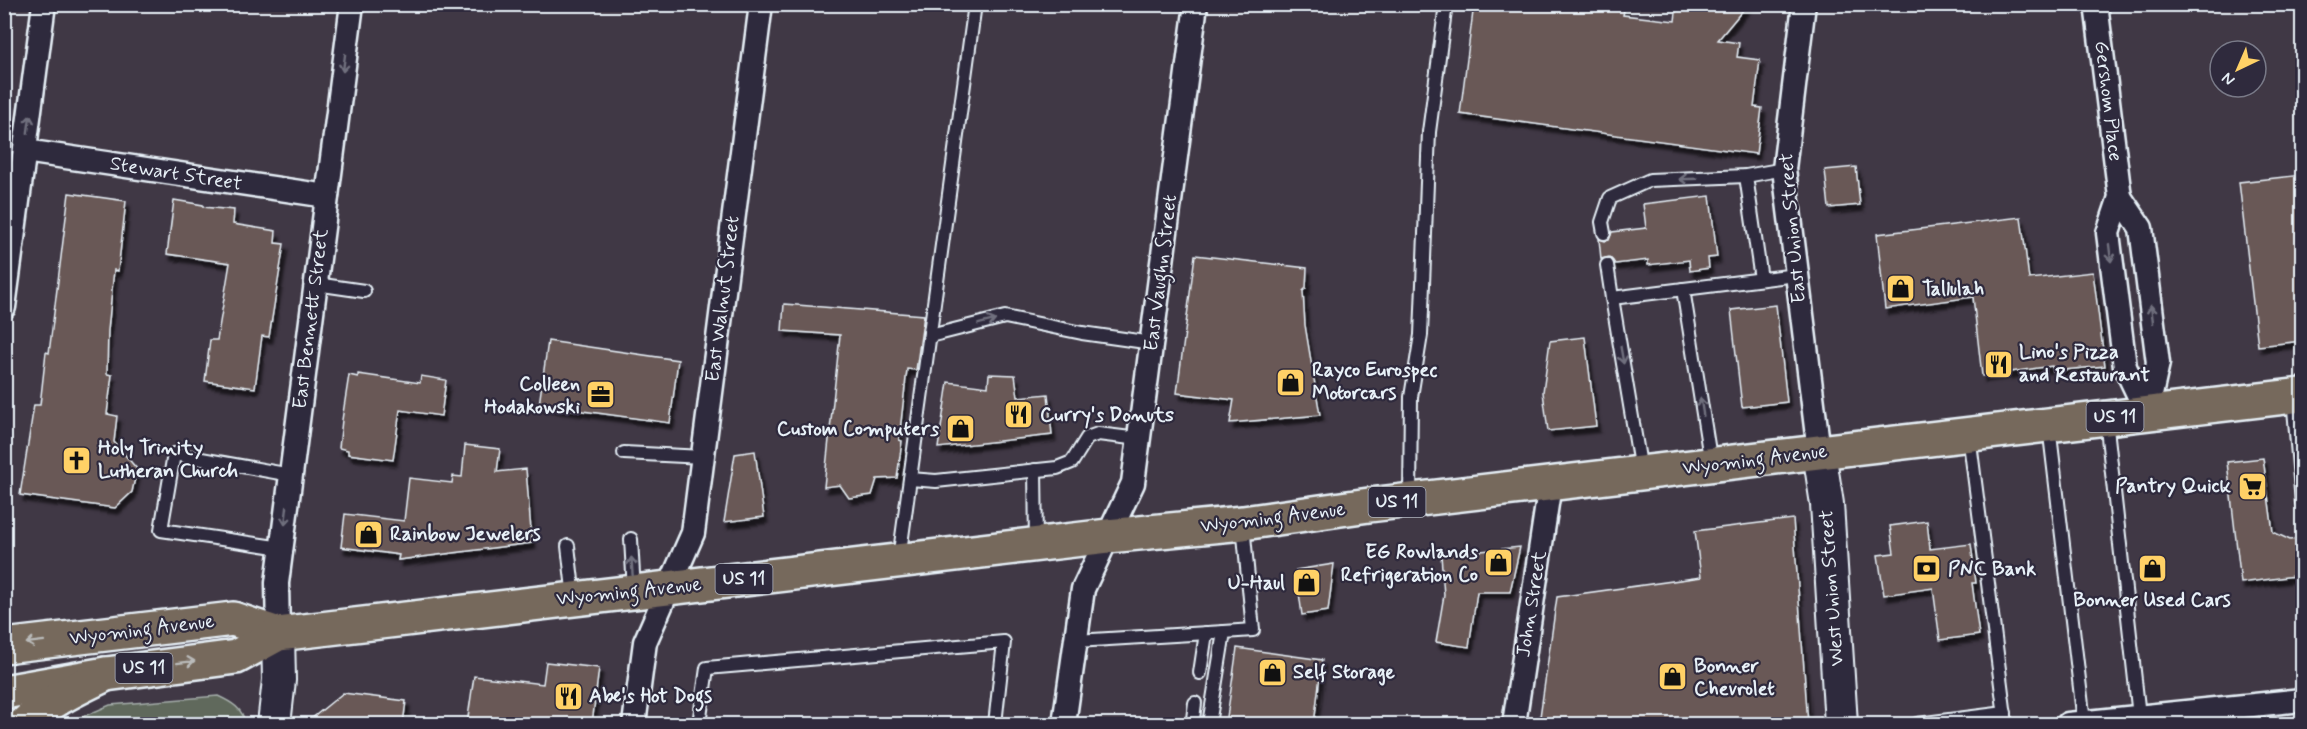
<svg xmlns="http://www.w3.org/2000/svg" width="2307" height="729" font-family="Mynerve,sans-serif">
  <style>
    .green { fill: #61695c; stroke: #a4adaa; stroke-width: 1.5 }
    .building { fill: #695957; stroke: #e8f1f8; stroke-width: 1.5; filter: url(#shadow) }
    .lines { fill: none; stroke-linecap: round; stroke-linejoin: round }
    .lane-casing { stroke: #e8f1f8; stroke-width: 16 }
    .street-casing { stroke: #e8f1f8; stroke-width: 27 }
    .secondary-casing { stroke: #e8f1f8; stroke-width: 36 }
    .primary-casing { stroke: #e8f1f8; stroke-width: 38 }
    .highway-casing { stroke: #e8f1f8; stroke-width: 38 }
    .lane { stroke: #2f2a3d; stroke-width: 12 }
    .street { stroke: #2f2a3d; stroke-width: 22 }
    .secondary { stroke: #2f2a3d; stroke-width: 32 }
    .primary { stroke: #76695c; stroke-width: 33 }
    .highway { stroke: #76695c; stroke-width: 33 }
    .oneway { stroke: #70707e }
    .oneway2 { stroke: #babbba }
    .labels { text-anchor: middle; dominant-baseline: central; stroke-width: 4.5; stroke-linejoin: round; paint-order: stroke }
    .shield { fill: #2f2a3d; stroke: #b0b5c0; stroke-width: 1.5 }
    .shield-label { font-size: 18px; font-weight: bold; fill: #e8f1f8 }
    .street-label { font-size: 20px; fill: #e8f1f8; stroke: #2f2a3d }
    .poi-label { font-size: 20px; font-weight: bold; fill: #e8f1f8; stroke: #2f2a3d; text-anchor: start }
  </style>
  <defs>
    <filter id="shadow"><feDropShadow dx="3.5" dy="6" stdDeviation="1.5" flood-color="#0009"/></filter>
  </defs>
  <rect width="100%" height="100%" fill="#403845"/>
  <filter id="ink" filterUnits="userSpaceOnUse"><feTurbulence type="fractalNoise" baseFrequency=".0167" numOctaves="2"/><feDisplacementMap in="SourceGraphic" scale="12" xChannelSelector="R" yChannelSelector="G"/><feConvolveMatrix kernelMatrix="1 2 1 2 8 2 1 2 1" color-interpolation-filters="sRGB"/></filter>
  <g filter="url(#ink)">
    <path class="green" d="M 218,696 C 231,702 244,709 245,724 L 66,724 L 110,705 Z"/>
    <g class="building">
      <path d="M 1474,4 L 1625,4 L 1623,15 L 1675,21 L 1677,4 L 1748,4 L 1718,40 L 1739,43 L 1737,57 L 1760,60 L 1754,107 L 1762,108 L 1756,154 L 1460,114 Z"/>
      <path d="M 1856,167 L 1860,205 L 1829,208 L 1825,170 Z"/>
      <path d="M 2302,175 L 2302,341 L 2258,346 L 2239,182 Z"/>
      <path d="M 69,193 L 126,201 L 118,271 L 114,270 L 108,331 L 107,374 L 112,375 L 107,414 L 117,416 L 114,442 L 137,469 L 132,492 L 115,508 L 20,495 L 34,405 L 40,405 L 46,352 L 49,353 Z"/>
      <path d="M 1710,196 L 1717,257 L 1708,258 L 1709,268 L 1690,271 L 1689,260 L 1648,265 L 1648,260 L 1615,264 L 1609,257 L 1601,259 L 1599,239 L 1605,241 L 1609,240 L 1612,232 L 1646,228 L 1643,204 Z"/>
      <path d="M 174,200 L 203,205 L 203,207 L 234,210 L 233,224 L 276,231 L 275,243 L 284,244 L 269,337 L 262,336 L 255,388 L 205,381 L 210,340 L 217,340 L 230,263 L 167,254 Z"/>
      <path d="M 2021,217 L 2029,279 L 2093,272 L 2105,366 L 2053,371 L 2052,366 L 1982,376 L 1973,297 L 1885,309 L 1877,234 Z"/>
      <path d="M 1195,255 L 1307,268 L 1306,288 L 1303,291 L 1305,325 L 1320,415 L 1230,423 L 1234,400 L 1177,393 Z"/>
      <path d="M 784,304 L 924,315 L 916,370 L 907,369 L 899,440 L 902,441 L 897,478 L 877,479 L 872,495 L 849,498 L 840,485 L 824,487 L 840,335 L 782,331 Z"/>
      <path d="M 1776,305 L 1787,402 L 1742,407 L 1731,310 Z"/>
      <path d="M 1585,337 L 1596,426 L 1548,431 L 1543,392 L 1550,341 Z"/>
      <path d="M 548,341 L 678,360 L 670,423 L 539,405 Z"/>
      <path d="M 358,374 L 420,383 L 421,376 L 446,380 L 441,416 L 400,410 L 393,460 L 348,454 L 348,450 L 339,448 L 342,420 L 349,375 L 358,377 Z"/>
      <path d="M 989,374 L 1015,375 L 1018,397 L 1048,394 L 1052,435 L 938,448 L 948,382 L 988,387 Z"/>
      <path d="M 465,445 L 500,449 L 497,472 L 526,469 L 532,543 L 398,560 L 399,555 L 341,547 L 345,514 L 404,521 L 409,478 L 452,483 L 453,476 L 462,477 Z"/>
      <path d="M 755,451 L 764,517 L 724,522 L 735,454 Z"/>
      <path d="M 2263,458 L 2273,532 L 2290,540 L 2302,538 L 2302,575 L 2241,583 L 2227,462 Z"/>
      <path d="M 1793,519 L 1808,724 L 1539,724 L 1557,597 L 1701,577 L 1695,531 Z"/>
      <path d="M 1927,521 L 1930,549 L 1971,544 L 1976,583 L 1972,583 L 1979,635 L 1940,640 L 1933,588 L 1884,595 L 1878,555 L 1894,553 L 1890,526 Z"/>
      <path d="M 1520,547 L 1510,592 L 1477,592 L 1469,647 L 1436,642 L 1444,595 L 1441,555 Z"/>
      <path d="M 1334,564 L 1328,611 L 1302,615 L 1296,570 Z"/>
      <path d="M 1237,648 L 1322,660 L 1314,724 L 1226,724 Z"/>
      <path d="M 546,662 L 599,668 L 592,724 L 467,724 L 474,676 L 543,684 Z"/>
      <path d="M 343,693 L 406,701 L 403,724 L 305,724 Z"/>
    </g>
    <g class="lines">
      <defs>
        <g id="lane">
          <path d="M 1746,176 L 1761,279"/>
          <path d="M 1604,233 L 1602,222 L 1610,198 L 1650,180 L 1746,176 L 1784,169"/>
          <path d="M 1607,265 L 1612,298 L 1796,275"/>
          <path d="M 316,284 L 364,291"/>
          <path d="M 1683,289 L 1711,464"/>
          <path d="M 1612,298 L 1641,471"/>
          <path d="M 930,336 L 1005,317 L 1082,333 L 1152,343"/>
          <path d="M 2293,397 L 2302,503"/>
          <path d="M 2106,419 L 2139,716"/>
          <path d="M 2049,426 L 2084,722"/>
          <path d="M 1969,435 L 2006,724"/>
          <path d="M 624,453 L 703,457"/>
          <path d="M 1035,470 L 1036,543"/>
          <path d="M 910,479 L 936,481 L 1057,468 L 1072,462 L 1087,438 L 1098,434 L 1139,439"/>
          <path d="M 1410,499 L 1411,397 L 1421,335 L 1429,132 L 1446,4"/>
          <path d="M 631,539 L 634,591"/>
          <path d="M 568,546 L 574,598"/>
          <path d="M 282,548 L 161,530 L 174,454 L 291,475"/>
          <path d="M 899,559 L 975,4"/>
          <path d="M 1076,641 L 1224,632"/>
          <path d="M 1200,673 L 1206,633"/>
          <path d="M 1195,703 L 1193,719 L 1198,724"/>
          <path d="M 699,724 L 707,668 L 1004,642 L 995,724"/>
          <path d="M 1209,724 L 1224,632 L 1253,630 L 1243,525"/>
          <path d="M 1917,724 L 2005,713"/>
        </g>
        <g id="street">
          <path d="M 1804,4 L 1784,169 L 1819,452"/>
          <path d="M 2096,4 L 2120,197 L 2108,233 L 2125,367 L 2147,413"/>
          <path d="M 25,151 L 327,196"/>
          <path d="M 2120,197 L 2141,228 L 2158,363 L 2147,413"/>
          <path d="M 4,307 L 44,4"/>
          <path d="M 278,634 L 277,583 L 352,4"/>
          <path d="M 634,724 L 645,642 L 693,533 L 761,4"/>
          <path d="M 1064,724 L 1083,589 L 1133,483 L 1196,4"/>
          <path d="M 1514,724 L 1550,484"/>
          <path d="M 2068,724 L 2302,700"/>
        </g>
        <g id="secondary">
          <path d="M 1819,452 L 1827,504 L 1841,724"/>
          <path d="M 274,724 L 279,680 L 278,634"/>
        </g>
        <g id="primary">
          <path d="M 4,646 L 233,619 L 278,634"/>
          <path d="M 4,692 L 106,674 L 236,657 L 278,634 L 1108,536 L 1243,523 L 1369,505 L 2302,395"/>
        </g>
        <path id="highway" d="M 25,724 C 48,701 77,688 106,674"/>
      </defs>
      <use href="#lane" class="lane-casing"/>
      <use href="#street" class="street-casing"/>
      <use href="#secondary" class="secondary-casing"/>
      <use href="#primary" class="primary-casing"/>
      <use href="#highway" class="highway-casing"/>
      <use href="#lane" class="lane"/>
      <use href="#street" class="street"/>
      <use href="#secondary" class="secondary"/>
      <use href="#primary" class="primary"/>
      <use href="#highway" class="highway"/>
    </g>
    <defs><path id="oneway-shaft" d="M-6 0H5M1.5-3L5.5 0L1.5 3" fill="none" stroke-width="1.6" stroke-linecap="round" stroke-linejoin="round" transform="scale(1.5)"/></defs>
    <g class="oneway">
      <use href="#oneway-shaft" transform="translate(344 63) rotate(97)"/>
      <use href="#oneway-shaft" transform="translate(29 124) rotate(-82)"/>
      <use href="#oneway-shaft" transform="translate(1688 179) rotate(178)"/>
      <use href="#oneway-shaft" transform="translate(2110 253) rotate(83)"/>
      <use href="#oneway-shaft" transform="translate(2152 314) rotate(-97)"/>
      <use href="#oneway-shaft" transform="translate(987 322) rotate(-14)"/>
      <use href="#oneway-shaft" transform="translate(1622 355) rotate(80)"/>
      <use href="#oneway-shaft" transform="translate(1702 407) rotate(-99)"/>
      <use href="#oneway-shaft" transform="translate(286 516) rotate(97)"/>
      <use href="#oneway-shaft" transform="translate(632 566) rotate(-94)"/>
    </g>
    <g class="oneway2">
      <use href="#oneway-shaft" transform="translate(35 642) rotate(173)"/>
      <use href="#oneway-shaft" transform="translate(186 662) rotate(-7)"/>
    </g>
  </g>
  <defs>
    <symbol id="shop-square" viewBox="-11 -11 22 22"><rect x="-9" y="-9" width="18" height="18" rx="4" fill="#ffd166" stroke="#2f2a3d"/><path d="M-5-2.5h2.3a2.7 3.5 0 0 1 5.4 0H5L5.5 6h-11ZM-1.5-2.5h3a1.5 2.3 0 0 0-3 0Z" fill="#111"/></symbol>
    <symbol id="restaurant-square" viewBox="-11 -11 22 22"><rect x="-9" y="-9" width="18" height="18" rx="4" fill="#ffd166" stroke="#2f2a3d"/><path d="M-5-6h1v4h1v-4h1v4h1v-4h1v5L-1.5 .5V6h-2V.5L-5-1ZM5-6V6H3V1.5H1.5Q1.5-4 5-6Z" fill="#111"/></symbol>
    <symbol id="office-square" viewBox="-11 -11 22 22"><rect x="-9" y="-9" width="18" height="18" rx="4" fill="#ffd166" stroke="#2f2a3d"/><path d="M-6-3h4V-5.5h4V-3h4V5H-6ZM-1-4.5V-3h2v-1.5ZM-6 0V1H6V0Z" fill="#111"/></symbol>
    <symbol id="church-square" viewBox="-11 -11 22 22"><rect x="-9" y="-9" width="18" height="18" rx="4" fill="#ffd166" stroke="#2f2a3d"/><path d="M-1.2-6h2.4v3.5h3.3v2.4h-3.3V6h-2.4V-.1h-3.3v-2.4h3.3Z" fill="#111"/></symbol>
    <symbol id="supermarket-square" viewBox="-11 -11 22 22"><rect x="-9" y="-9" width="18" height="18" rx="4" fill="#ffd166" stroke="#2f2a3d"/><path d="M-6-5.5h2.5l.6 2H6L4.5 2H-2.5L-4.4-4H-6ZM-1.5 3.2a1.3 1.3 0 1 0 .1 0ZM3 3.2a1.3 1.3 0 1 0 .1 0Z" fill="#111"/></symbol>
    <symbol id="bank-square" viewBox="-11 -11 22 22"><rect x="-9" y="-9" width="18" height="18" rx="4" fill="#ffd166" stroke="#2f2a3d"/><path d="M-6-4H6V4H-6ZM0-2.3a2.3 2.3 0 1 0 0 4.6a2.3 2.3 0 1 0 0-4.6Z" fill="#111"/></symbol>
  </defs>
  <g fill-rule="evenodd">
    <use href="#shop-square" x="1884" y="272" width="33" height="33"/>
    <use href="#restaurant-square" x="1982" y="348" width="33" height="33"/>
    <use href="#shop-square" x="1274" y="366" width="33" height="33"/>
    <use href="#office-square" x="584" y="378" width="33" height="33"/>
    <use href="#restaurant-square" x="1002" y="398" width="33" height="33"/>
    <use href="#shop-square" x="944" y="412" width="33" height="33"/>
    <use href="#church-square" x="60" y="444" width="33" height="33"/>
    <use href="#supermarket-square" x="2236" y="470" width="33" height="33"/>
    <use href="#shop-square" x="352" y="518" width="33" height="33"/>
    <use href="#shop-square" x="1482" y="546" width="33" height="33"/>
    <use href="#bank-square" x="1910" y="552" width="33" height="33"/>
    <use href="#shop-square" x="2136" y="552" width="33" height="33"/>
    <use href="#shop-square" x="1290" y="566" width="33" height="33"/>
    <use href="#shop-square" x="1256" y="656" width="33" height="33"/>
    <use href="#shop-square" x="1656" y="660" width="33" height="33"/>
    <use href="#restaurant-square" x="552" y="680" width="33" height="33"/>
  </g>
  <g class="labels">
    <g class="shield">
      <rect x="2086.5" y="402" width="57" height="30" rx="4.5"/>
      <rect x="1368.5" y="487" width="57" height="30" rx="4.5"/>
      <rect x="715.5" y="564" width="57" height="30" rx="4.5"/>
      <rect x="115.5" y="653" width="57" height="30" rx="4.5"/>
    </g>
    <g class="shield-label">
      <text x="2115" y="417">US 11</text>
      <text x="1397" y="502">US 11</text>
      <text x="744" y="579">US 11</text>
      <text x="144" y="668">US 11</text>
    </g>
    <g class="street-label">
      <text transform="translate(2108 101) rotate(83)">Gershom Place</text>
      <text transform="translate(176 174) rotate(9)">Stewart Street</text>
      <text transform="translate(1793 228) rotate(-95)">East Union Street</text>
      <text transform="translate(1161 273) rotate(-83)">East Vaughn Street</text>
      <text transform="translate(723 299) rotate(-83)">East Walnut Street</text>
      <text transform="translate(311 319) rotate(-83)">East Bennett Street</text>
      <text transform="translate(1755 460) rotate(-7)">Wyoming Avenue</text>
      <text transform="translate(1273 518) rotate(-7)">Wyoming Avenue</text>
      <text transform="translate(1832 588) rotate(-94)">West Union Street</text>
      <text transform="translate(629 592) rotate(-6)">Wyoming Avenue</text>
      <text transform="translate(1532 604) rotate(-81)">John Street</text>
      <text transform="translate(142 630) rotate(-7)">Wyoming Avenue</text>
    </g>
    <g class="poi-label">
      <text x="1922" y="289">Tallulah</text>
      <text x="2019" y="352">Lino's Pizza<tspan x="2019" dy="23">and Restaurant</tspan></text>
      <text x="1312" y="370">Rayco Eurospec<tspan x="1312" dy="23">Motorcars</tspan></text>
      <text x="580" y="384" text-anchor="end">Colleen<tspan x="580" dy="23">Hodakowski</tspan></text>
      <text x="1040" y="415">Curry's Donuts</text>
      <text x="939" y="429" text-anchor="end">Custom Computers</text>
      <text x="98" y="448">Holy Trinity<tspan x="98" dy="23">Lutheran Church</tspan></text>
      <text x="2231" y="486" text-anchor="end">Pantry Quick</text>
      <text x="390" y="534">Rainbow Jewelers</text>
      <text x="1478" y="552" text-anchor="end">EG Rowlands<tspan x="1478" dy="23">Refrigeration Co</tspan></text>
      <text x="1948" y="569">PNC Bank</text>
      <text x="1285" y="583" text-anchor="end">U-Haul</text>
      <text x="2152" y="600" text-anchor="middle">Bonner Used Cars</text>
      <text x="1694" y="666">Bonner<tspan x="1694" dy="23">Chevrolet</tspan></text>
      <text x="1293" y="672">Self Storage</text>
      <text x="589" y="696">Abe's Hot Dogs</text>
    </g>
  </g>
  <rect width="2307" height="729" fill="none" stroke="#2f2a3d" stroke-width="24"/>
  <rect x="12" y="12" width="2283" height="705" fill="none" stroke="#e8f1f8" stroke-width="2" filter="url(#ink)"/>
  <g transform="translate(2238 69) rotate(224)"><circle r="28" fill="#2f2a3d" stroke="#797a88" stroke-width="1.5"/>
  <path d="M0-4.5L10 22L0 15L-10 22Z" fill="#ffd166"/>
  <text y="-9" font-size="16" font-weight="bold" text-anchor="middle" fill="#e8f1f8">N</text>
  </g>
</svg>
